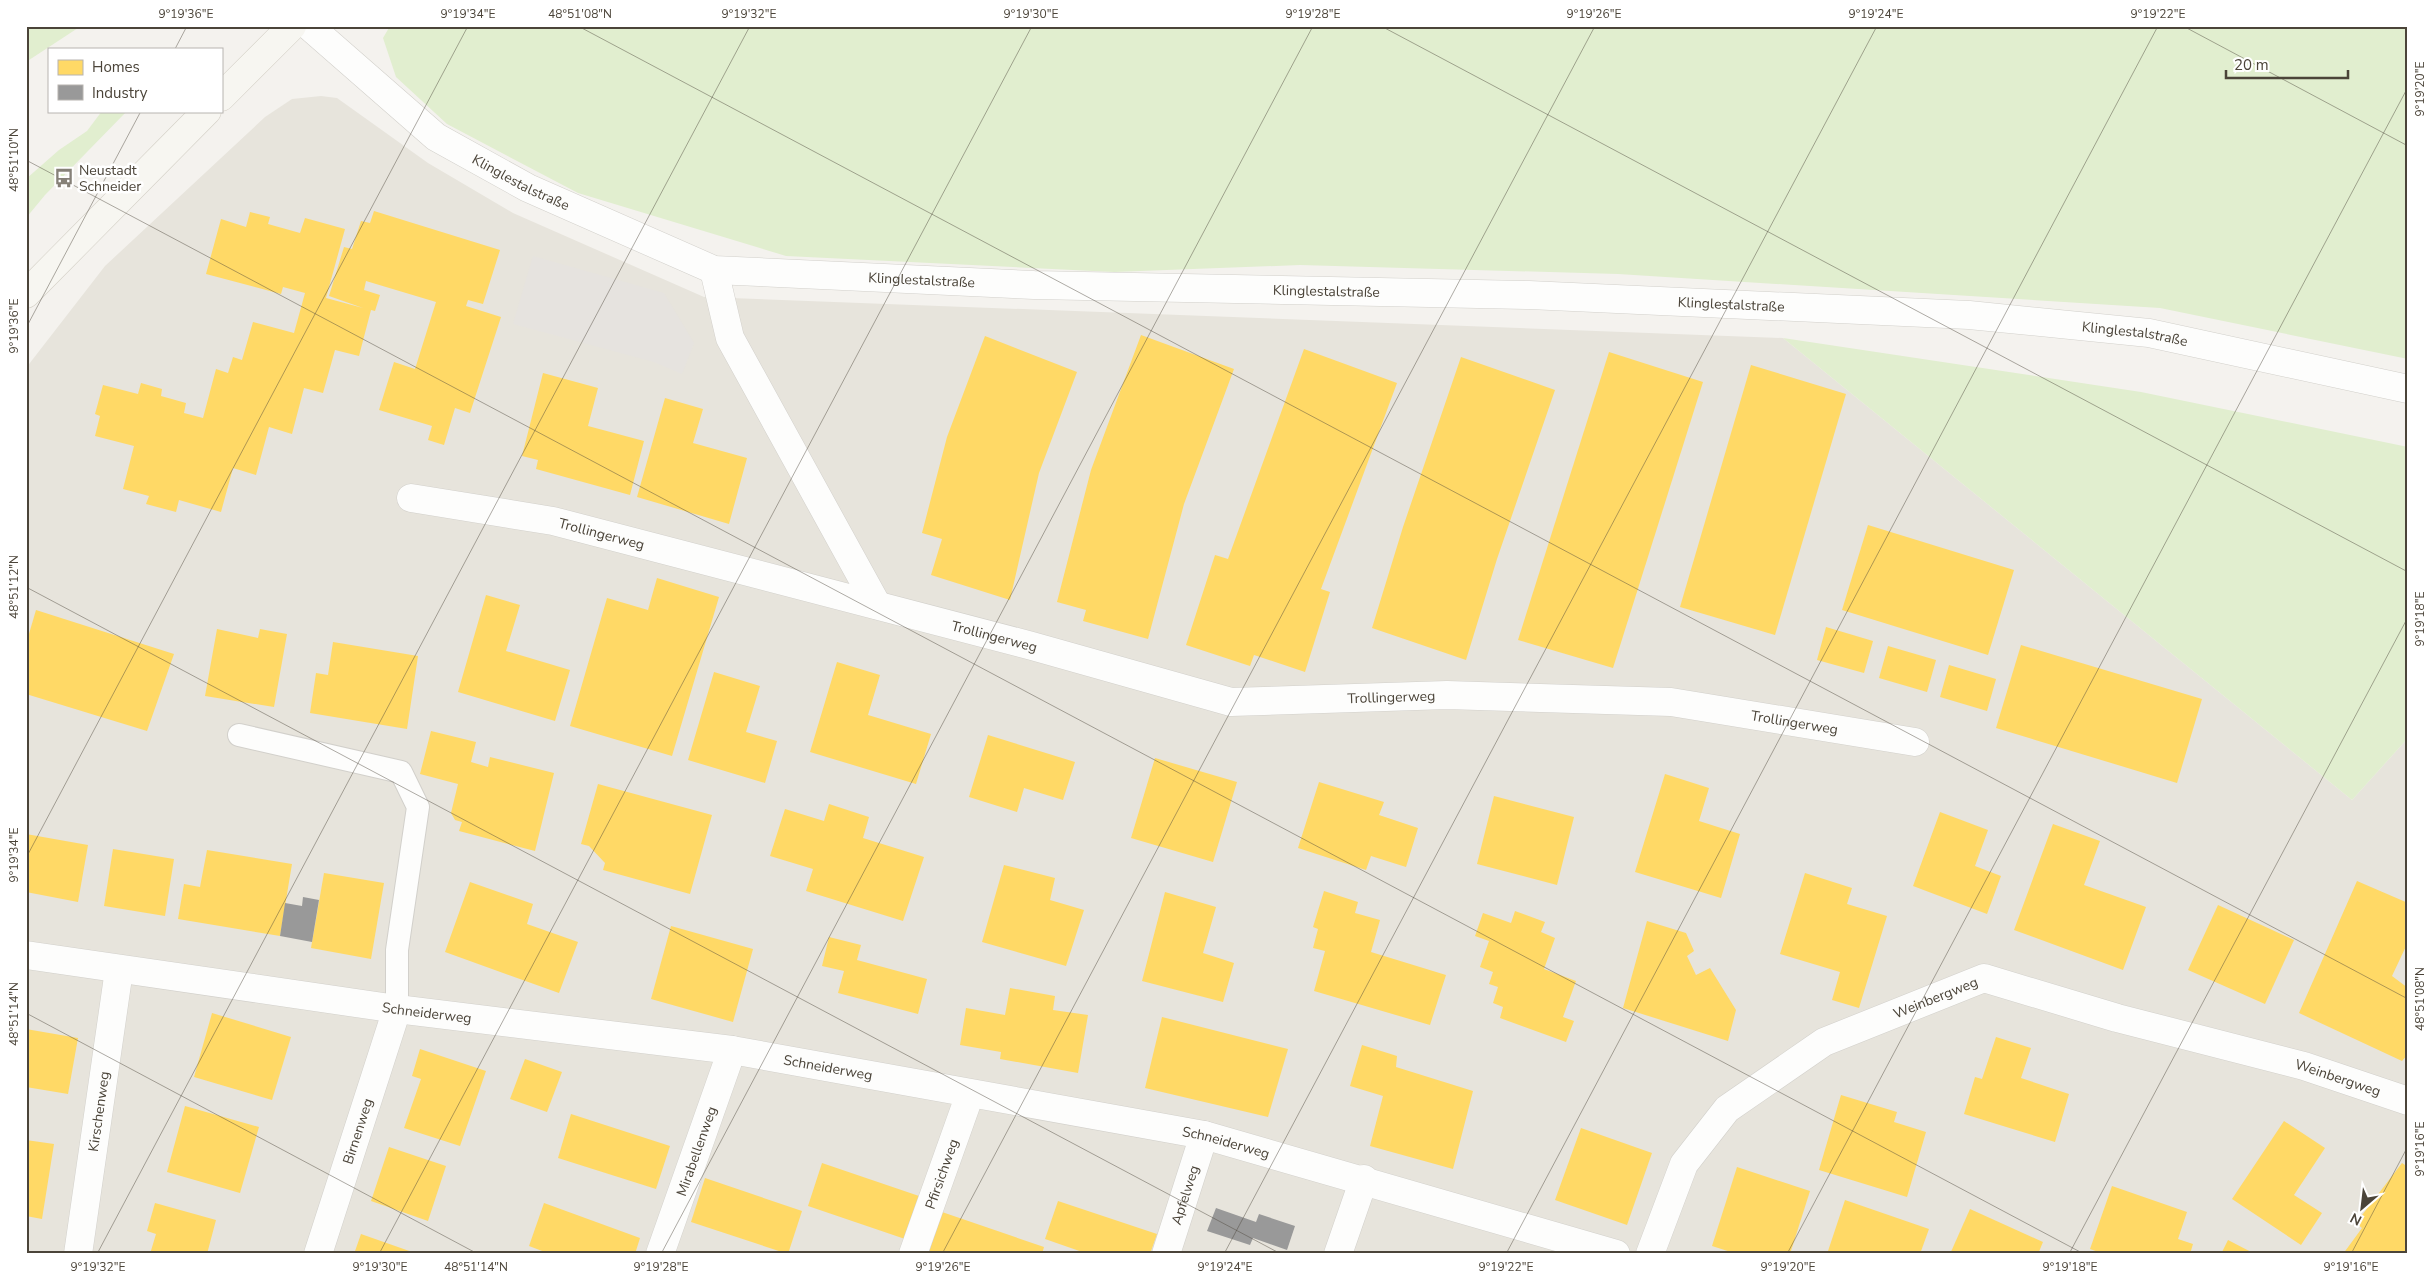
<svg xmlns="http://www.w3.org/2000/svg" width="2434" height="1280" font-family="'Nunito Sans',sans-serif">
  <style>
    .residential { fill: #e7e4dc }
    .green { fill: #e1eecf }
    .parking { fill: #e6e3df }
    .homes { fill: #ffd966 }
    .industry { fill: #999 }
    .lines { fill: none; stroke-linecap: round; stroke-linejoin: round }
    .lane-casing { stroke: #d2d0cb; stroke-width: 24 }
    .street-casing { stroke: #d2d0cb; stroke-width: 29 }
    .secondary-casing { stroke: #d3cfc5; stroke-width: 29 }
    .lane { stroke: #fdfdfc; stroke-width: 22 }
    .street { stroke: #fdfdfc; stroke-width: 28 }
    .secondary { stroke: #f7f6f1; stroke-width: 28 }
    .ticks { fill: none; stroke: #4b4439; stroke-width: 1; stroke-opacity: 0.45 }
    .labels { text-anchor: middle; dominant-baseline: central; stroke-width: 5; stroke-linejoin: round; paint-order: stroke }
    .poi-label { font-size: 14px; fill: #4b4439; stroke: #fff; text-anchor: start }
    .street-label { font-size: 14px; fill: #4b4439; stroke: #fff }
    .neatline { fill: none; stroke: #4b4439; stroke-width: 2 }
    .ticks-label { font-size: 12px; text-anchor: middle; fill: #4b4439 }
  </style>
  <rect width="100%" height="100%" fill="#f4f2ee"/>
  <path class="residential" d="M 321,96 L 337,98 L 428,163 L 513,213 L 704,297 L 1783,338 L 2352,800 L 2408,738 L 2408,1254 L 26,1254 L 26,368 L 105,266 L 265,117 L 292,99 Z"/>
  <g class="green">
    <path d="M 26,26 L 81,26 L 26,62 Z"/>
    <path d="M 390,26 L 2408,26 L 2408,359 L 2160,308 L 1618,274 L 1300,265 L 1114,272 L 786,256 L 578,193 L 447,124 L 396,77 L 383,38 Z"/>
    <path d="M 102,111 L 127,111 L 45,195 L 26,218 L 26,179 L 59,150 L 87,131 Z"/>
    <path d="M 1783,338 L 2141,392 L 2408,447 L 2408,738 L 2352,800 Z"/>
  </g>
  <path class="parking" d="M 533,256 L 664,293 L 694,343 L 682,374 L 654,362 L 513,324 Z"/>
  <g class="homes">
    <path d="M 374,211 L 500,250 L 483,304 L 468,300 L 466,306 L 501,317 L 470,413 L 455,408 L 444,445 L 428,440 L 432,426 L 379,410 L 394,362 L 415,369 L 436,302 L 366,281 L 364,290 L 380,295 L 375,311 L 371,310 L 359,356 L 335,350 L 323,393 L 304,388 L 292,434 L 269,427 L 256,475 L 233,468 L 221,512 L 179,500 L 176,512 L 146,504 L 149,496 L 123,489 L 134,446 L 95,436 L 100,416 L 95,414 L 103,385 L 138,394 L 141,383 L 162,389 L 161,396 L 186,403 L 184,413 L 203,418 L 216,369 L 228,373 L 233,357 L 242,360 L 253,322 L 294,333 L 305,293 L 283,287 L 281,294 L 206,274 L 221,219 L 246,227 L 250,212 L 270,217 L 268,224 L 300,233 L 305,218 L 345,229 L 326,298 L 363,308 L 329,296 L 344,247 L 352,249 L 361,221 L 370,223 Z"/>
    <path d="M 1141,335 L 1234,369 L 1184,504 L 1148,639 L 1083,621 L 1086,610 L 1057,602 L 1091,470 Z"/>
    <path d="M 985,336 L 1077,372 L 1039,473 L 1010,600 L 931,575 L 942,539 L 922,533 L 947,437 Z"/>
    <path d="M 1304,349 L 1397,383 L 1321,589 L 1330,592 L 1305,672 L 1254,655 L 1250,666 L 1186,645 L 1215,555 L 1228,559 Z"/>
    <path d="M 1609,352 L 1703,382 L 1613,668 L 1518,640 Z"/>
    <path d="M 1461,357 L 1555,390 L 1497,559 L 1466,660 L 1372,628 L 1403,527 Z"/>
    <path d="M 1751,365 L 1846,394 L 1775,635 L 1680,607 Z"/>
    <path d="M 543,373 L 598,388 L 588,426 L 644,441 L 630,495 L 536,469 L 538,460 L 522,456 Z"/>
    <path d="M 665,398 L 703,409 L 693,443 L 747,458 L 729,524 L 637,497 Z"/>
    <path d="M 1868,525 L 2014,570 L 1988,655 L 1842,610 Z"/>
    <path d="M 657,578 L 719,597 L 672,756 L 570,726 L 607,598 L 648,610 Z"/>
    <path d="M 486,595 L 520,605 L 506,651 L 570,670 L 555,721 L 458,692 Z"/>
    <path d="M 36,610 L 174,654 L 147,731 L 26,694 L 26,644 Z"/>
    <path d="M 1826,627 L 1873,641 L 1864,673 L 1817,660 Z"/>
    <path d="M 217,629 L 258,638 L 260,629 L 287,634 L 274,707 L 205,696 Z"/>
    <path d="M 333,642 L 418,656 L 407,729 L 310,713 L 316,673 L 328,675 Z"/>
    <path d="M 2021,645 L 2202,699 L 2177,783 L 1996,728 Z"/>
    <path d="M 1888,646 L 1936,660 L 1927,692 L 1879,678 Z"/>
    <path d="M 837,662 L 880,675 L 868,715 L 931,734 L 916,784 L 810,752 Z"/>
    <path d="M 1949,665 L 1996,679 L 1987,711 L 1940,697 Z"/>
    <path d="M 714,672 L 760,686 L 746,732 L 777,741 L 765,783 L 688,760 Z"/>
    <path d="M 431,731 L 476,742 L 471,762 L 488,767 L 490,757 L 554,773 L 535,851 L 459,831 L 462,822 L 455,820 L 451,813 L 458,784 L 420,774 Z"/>
    <path d="M 988,735 L 1075,762 L 1063,800 L 1024,788 L 1017,812 L 969,797 Z"/>
    <path d="M 1155,758 L 1237,782 L 1213,862 L 1131,838 Z"/>
    <path d="M 1665,774 L 1709,788 L 1699,821 L 1740,834 L 1721,898 L 1635,872 Z"/>
    <path d="M 1319,782 L 1384,802 L 1379,815 L 1418,828 L 1406,867 L 1371,856 L 1366,870 L 1298,848 Z"/>
    <path d="M 598,784 L 712,815 L 690,894 L 603,870 L 605,863 L 589,846 L 581,844 Z"/>
    <path d="M 1494,796 L 1574,817 L 1557,885 L 1477,864 Z"/>
    <path d="M 829,804 L 869,817 L 863,838 L 924,857 L 903,921 L 806,891 L 813,869 L 770,856 L 785,809 L 824,821 Z"/>
    <path d="M 1940,812 L 1988,830 L 1975,866 L 2001,876 L 1987,914 L 1913,886 Z"/>
    <path d="M 2053,824 L 2100,841 L 2084,885 L 2146,907 L 2123,970 L 2014,930 Z"/>
    <path d="M 26,834 L 88,845 L 78,902 L 26,892 Z"/>
    <path d="M 113,849 L 174,859 L 165,916 L 104,906 Z"/>
    <path d="M 207,850 L 292,864 L 280,936 L 178,919 L 184,884 L 200,887 Z"/>
    <path d="M 1004,865 L 1055,878 L 1050,900 L 1084,910 L 1066,966 L 982,942 Z"/>
    <path d="M 324,873 L 384,883 L 371,959 L 311,948 Z"/>
    <path d="M 1805,873 L 1852,888 L 1847,904 L 1887,916 L 1859,1008 L 1832,1000 L 1840,972 L 1780,954 Z"/>
    <path d="M 2357,881 L 2408,903 L 2408,942 L 2392,976 L 2408,988 L 2408,1054 L 2402,1061 L 2299,1013 Z"/>
    <path d="M 470,882 L 533,904 L 527,924 L 578,942 L 559,993 L 445,952 Z"/>
    <path d="M 1324,891 L 1358,902 L 1355,913 L 1380,920 L 1371,952 L 1446,975 L 1430,1025 L 1314,991 L 1325,951 L 1313,948 L 1318,929 L 1313,927 Z"/>
    <path d="M 1165,892 L 1216,907 L 1203,953 L 1234,963 L 1223,1002 L 1142,981 Z"/>
    <path d="M 2218,905 L 2294,940 L 2265,1004 L 2188,970 Z"/>
    <path d="M 1515,911 L 1545,922 L 1541,932 L 1555,938 L 1544,969 L 1576,981 L 1563,1017 L 1574,1021 L 1566,1042 L 1500,1018 L 1503,1007 L 1493,1003 L 1498,987 L 1489,984 L 1493,972 L 1480,967 L 1489,941 L 1475,936 L 1483,913 L 1511,923 Z"/>
    <path d="M 1647,921 L 1686,933 L 1694,951 L 1687,956 L 1696,975 L 1710,968 L 1736,1010 L 1728,1041 L 1623,1008 Z"/>
    <path d="M 671,926 L 753,949 L 733,1022 L 651,999 Z"/>
    <path d="M 829,937 L 861,945 L 857,960 L 927,979 L 918,1014 L 838,993 L 844,971 L 822,966 Z"/>
    <path d="M 1010,988 L 1055,996 L 1053,1010 L 1088,1015 L 1078,1073 L 1000,1059 L 1001,1052 L 960,1045 L 966,1008 L 1005,1015 Z"/>
    <path d="M 212,1013 L 291,1037 L 272,1100 L 194,1077 Z"/>
    <path d="M 1162,1017 L 1288,1049 L 1268,1117 L 1145,1088 Z"/>
    <path d="M 26,1029 L 78,1038 L 68,1094 L 26,1087 Z"/>
    <path d="M 1996,1037 L 2031,1048 L 2021,1078 L 2069,1094 L 2055,1142 L 1964,1114 L 1975,1077 L 1982,1079 Z"/>
    <path d="M 1362,1045 L 1397,1056 L 1396,1067 L 1473,1091 L 1453,1169 L 1370,1146 L 1383,1096 L 1350,1086 Z"/>
    <path d="M 420,1049 L 486,1071 L 460,1146 L 404,1128 L 421,1079 L 412,1076 Z"/>
    <path d="M 525,1059 L 562,1072 L 547,1112 L 510,1099 Z"/>
    <path d="M 1841,1095 L 1897,1112 L 1894,1122 L 1926,1132 L 1907,1197 L 1819,1170 Z"/>
    <path d="M 185,1106 L 259,1127 L 240,1193 L 167,1172 Z"/>
    <path d="M 571,1114 L 670,1146 L 656,1189 L 558,1158 Z"/>
    <path d="M 2284,1121 L 2325,1148 L 2294,1195 L 2322,1213 L 2301,1245 L 2232,1199 Z"/>
    <path d="M 1581,1128 L 1652,1153 L 1627,1225 L 1555,1200 Z"/>
    <path d="M 26,1140 L 54,1144 L 42,1219 L 26,1216 Z"/>
    <path d="M 389,1147 L 446,1166 L 428,1221 L 371,1201 Z"/>
    <path d="M 822,1163 L 919,1196 L 905,1239 L 808,1206 Z"/>
    <path d="M 2402,1163 L 2408,1167 L 2408,1254 L 2343,1254 L 2362,1228 L 2356,1223 Z"/>
    <path d="M 1737,1167 L 1810,1191 L 1790,1254 L 1737,1254 L 1712,1246 Z"/>
    <path d="M 705,1178 L 802,1211 L 788,1254 L 691,1222 Z"/>
    <path d="M 2112,1186 L 2187,1212 L 2178,1239 L 2193,1244 L 2190,1254 L 2104,1254 L 2090,1249 Z"/>
    <path d="M 1845,1200 L 1929,1229 L 1920,1254 L 1827,1254 Z"/>
    <path d="M 1058,1201 L 1157,1234 L 1150,1254 L 1088,1254 L 1045,1239 Z"/>
    <path d="M 155,1203 L 216,1220 L 207,1254 L 150,1254 L 156,1234 L 147,1231 Z"/>
    <path d="M 544,1203 L 640,1238 L 635,1254 L 550,1254 L 529,1246 Z"/>
    <path d="M 1970,1209 L 2043,1242 L 2038,1254 L 1950,1254 Z"/>
    <path d="M 942,1212 L 1044,1247 L 1042,1254 L 929,1252 Z"/>
    <path d="M 361,1234 L 415,1253 L 415,1254 L 354,1254 Z"/>
    <path d="M 2228,1240 L 2255,1254 L 2221,1254 Z"/>
  </g>
  <g class="industry">
    <path d="M 303,897 L 319,900 L 312,942 L 280,936 L 285,903 L 302,906 Z"/>
    <path d="M 1216,1208 L 1256,1222 L 1259,1214 L 1295,1226 L 1287,1250 L 1253,1238 L 1250,1245 L 1207,1231 Z"/>
  </g>
  <g class="lines">
    <defs>
      <path id="lane" d="M 239,735 L 401,772 L 418,807 L 397,950 L 397,1009"/>
      <g id="street">
        <path id="s1" d="M 309,26 L 436,137 L 528,188 L 714,270 L 1034,285 L 1529,295 L 1969,315 L 2149,333 L 2408,389"/>
        <path d="M 714,270 L 730,338 L 877,605"/>
        <path id="s2" d="M 411,498 L 553,521 L 1032,646 L 1231,702 L 1447,695 L 1671,702 L 1915,742"/>
        <path id="s3" d="M 26,955 L 397,1009 L 732,1050 L 1204,1135 L 1616,1254"/>
        <path id="s4" d="M 78,1254 L 119,970"/>
        <path id="s5" d="M 318,1254 L 397,1009"/>
        <path id="s6" d="M 660,1254 L 732,1050"/>
        <path id="s7" d="M 913,1254 L 970,1094"/>
        <path id="s8" d="M 1166,1254 L 1204,1135"/>
        <path d="M 1338,1254 L 1364,1179"/>
        <path id="s9" d="M 1650,1254 L 1684,1164 L 1727,1109 L 1824,1042 L 1984,978 L 2117,1018 L 2304,1066 L 2408,1101"/>
      </g>
      <g id="secondary">
        <path d="M 221,97 L 292,26"/>
        <path d="M 26,294 L 207,111"/>
      </g>
    </defs>
    <use href="#lane" class="lane-casing"/>
    <use href="#street" class="street-casing"/>
    <use href="#secondary" class="secondary-casing"/>
    <use href="#lane" class="lane"/>
    <use href="#street" class="street"/>
    <use href="#secondary" class="secondary"/>
  </g>
  <path class="ticks" d="M 578,26 L 2408,999M 1381,26 L 2408,572M 2183,26 L 2408,146M 175,49 L 187,26M 26,160 L 2084,1254M 26,328 L 141,111M 26,587 L 1281,1254M 26,858 L 468,26M 26,1013 L 478,1254M 97,1254 L 750,26M 379,1254 L 1032,26M 661,1254 L 1313,26M 942,1254 L 1595,26M 1224,1254 L 1877,26M 1506,1254 L 2158,26M 1787,1254 L 2408,87M 2069,1254 L 2408,617M 2351,1254 L 2408,1146"/>
  <defs>
    <symbol id="bus-bare" viewBox="-9 -9 18 18"><path d="M-5-6H5V4H4V6H2V4H-2V6H-4V4H-5ZM-3.5-4V0h7V-4ZM-3.5 1.2v1.5H-2V1.2ZM2 1.2v1.5H3.5V1.2Z" fill="#868178" stroke="#fff" stroke-width="2.5" paint-order="stroke"/></symbol>
  </defs>
  <g fill-rule="evenodd">
    <use href="#bus-bare" x="50" y="164" width="28" height="28"/>
  </g>
  <g class="labels">
    <g class="poi-label">
      <text x="79" y="170">Neustadt<tspan x="79" dy="16">Schneider</tspan></text>
    </g>
    <g class="street-label">
      <text stroke="none"><textPath href="#s1" startOffset="265">Klinglestalstraße</textPath></text>
      <text stroke="none"><textPath href="#s1" startOffset="685">Klinglestalstraße</textPath></text>
      <text stroke="none"><textPath href="#s1" startOffset="1090">Klinglestalstraße</textPath></text>
      <text stroke="none"><textPath href="#s1" startOffset="1495">Klinglestalstraße</textPath></text>
      <text stroke="none"><textPath href="#s1" startOffset="1900">Klinglestalstraße</textPath></text>
      <text stroke="none"><textPath href="#s2" startOffset="194">Trollingerweg</textPath></text>
      <text stroke="none"><textPath href="#s2" startOffset="600">Trollingerweg</textPath></text>
      <text stroke="none"><textPath href="#s2" startOffset="1006">Trollingerweg</textPath></text>
      <text stroke="none"><textPath href="#s2" startOffset="1411">Trollingerweg</textPath></text>
      <text stroke="none"><textPath href="#s9" startOffset="404">Weinbergweg</textPath></text>
      <text stroke="none"><textPath href="#s3" startOffset="405">Schneiderweg</textPath></text>
      <text stroke="none"><textPath href="#s3" startOffset="810">Schneiderweg</textPath></text>
      <text stroke="none"><textPath href="#s9" startOffset="824">Weinbergweg</textPath></text>
      <text stroke="none"><textPath href="#s4" startOffset="144">Kirschenweg</textPath></text>
      <text stroke="none"><textPath href="#s5" startOffset="129">Birnenweg</textPath></text>
      <text stroke="none"><textPath href="#s3" startOffset="1215">Schneiderweg</textPath></text>
      <text stroke="none"><textPath href="#s6" startOffset="109">Mirabellenweg</textPath></text>
      <text stroke="none"><textPath href="#s7" startOffset="85">Pfirsichweg</textPath></text>
      <text stroke="none"><textPath href="#s8" startOffset="62">Apfelweg</textPath></text>
    </g>
  </g>
  <rect width="2434" height="1280" fill="none" stroke="#ffffff" stroke-width="55"/>
  <rect x="48" y="48" width="175" height="65" fill="#ffffff" stroke="#b7b4b0"/>
  <rect x="58" y="60" width="25" height="15" fill="#ffd966" stroke="#b7b4b0"/>
  <text x="92" y="72" font-size="15" fill="#4b4439">Homes</text>
  <rect x="58" y="85" width="25" height="15" fill="#999999" stroke="#b7b4b0"/>
  <text x="92" y="98" font-size="15" fill="#4b4439">Industry</text>
  <g transform="translate(2362 1208) rotate(208)" stroke="#ffffff" stroke-width="4" paint-order="stroke">
  <path d="M0-4L9 19L0 12L-9 19Z" fill="#4b4439"/>
  <text y="-8" font-size="14" font-weight="bold" text-anchor="middle" fill="#4b4439">N</text>
  </g>
  <path d="M2226 70v8h122v-8" fill="none" stroke="#4b4439" stroke-width="2.5"/>
  <text x="2234" y="70" font-size="15" fill="#4b4439" stroke="#ffffff" stroke-width="4" paint-order="stroke">20 m</text>
  <rect x="28" y="28" width="2378" height="1224" class="neatline"/>
  <g class="ticks-label">
    <text x="186" y="18">9°19'36"E</text>
    <text x="468" y="18">9°19'34"E</text>
    <text x="580" y="18">48°51'08"N</text>
    <text x="749" y="18">9°19'32"E</text>
    <text x="1031" y="18">9°19'30"E</text>
    <text x="1313" y="18">9°19'28"E</text>
    <text x="1594" y="18">9°19'26"E</text>
    <text x="1876" y="18">9°19'24"E</text>
    <text x="2158" y="18">9°19'22"E</text>
    <text transform="translate(2420 89) rotate(-90)" y="4">9°19'20"E</text>
    <text transform="translate(14 160) rotate(-90)" y="4">48°51'10"N</text>
    <text transform="translate(14 326) rotate(-90)" y="4">9°19'36"E</text>
    <text transform="translate(14 587) rotate(-90)" y="4">48°51'12"N</text>
    <text transform="translate(2420 619) rotate(-90)" y="4">9°19'18"E</text>
    <text transform="translate(14 855) rotate(-90)" y="4">9°19'34"E</text>
    <text transform="translate(2420 999) rotate(-90)" y="4">48°51'08"N</text>
    <text transform="translate(14 1014) rotate(-90)" y="4">48°51'14"N</text>
    <text transform="translate(2420 1149) rotate(-90)" y="4">9°19'16"E</text>
    <text x="98" y="1271">9°19'32"E</text>
    <text x="380" y="1271">9°19'30"E</text>
    <text x="476" y="1271">48°51'14"N</text>
    <text x="661" y="1271">9°19'28"E</text>
    <text x="943" y="1271">9°19'26"E</text>
    <text x="1225" y="1271">9°19'24"E</text>
    <text x="1506" y="1271">9°19'22"E</text>
    <text x="1788" y="1271">9°19'20"E</text>
    <text x="2070" y="1271">9°19'18"E</text>
    <text x="2351" y="1271">9°19'16"E</text>
  </g>
</svg>
